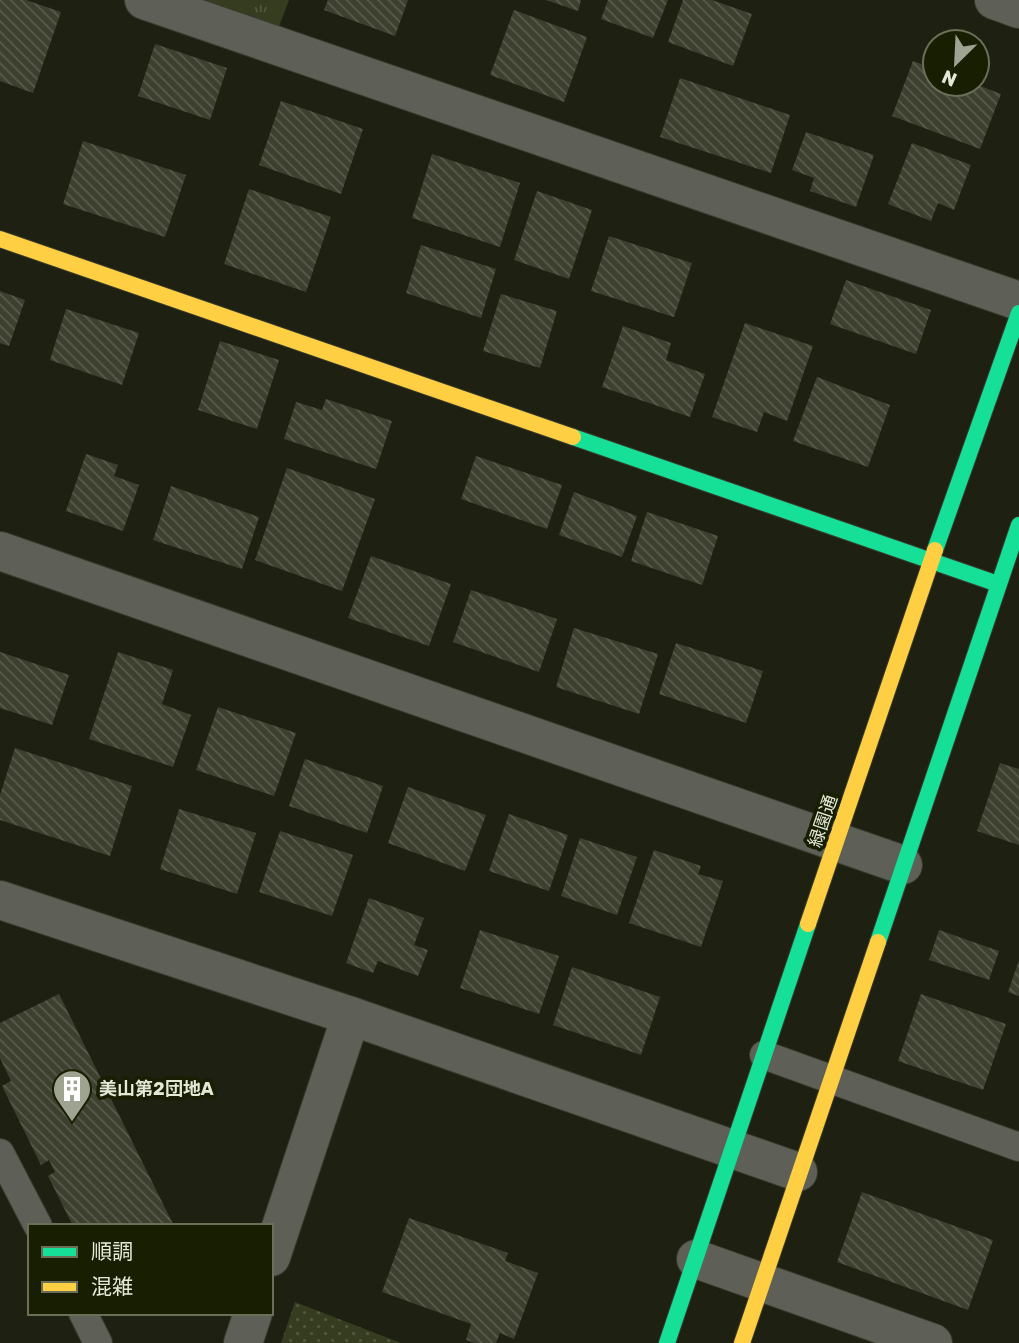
<svg xmlns="http://www.w3.org/2000/svg" width="1019" height="1343" font-family="Rubik,'Noto Sans JP',sans-serif">
  <style>
    .grass { fill: url(#grass-dots) }
    .park { fill: url(#park-tufts) }
    .building { fill: url(#building-back-hatch) }
    .lines { fill: none; stroke-linecap: round; stroke-linejoin: round }
    .lane-casing { stroke: #393b2e; stroke-width: 30 }
    .street-casing { stroke: #393b2e; stroke-width: 40 }
    .fast-casing { stroke: #393b2e; stroke-width: 18 }
    .slow-casing { stroke: #393b2e; stroke-width: 18 }
    .lane { stroke: #5e6058; stroke-width: 28 }
    .street { stroke: #5e6058; stroke-width: 38 }
    .fast { stroke: #16e098; stroke-width: 16 }
    .slow { stroke: #ffcf43; stroke-width: 16 }
    .labels { text-anchor: middle; dominant-baseline: central; stroke-width: 7; stroke-linejoin: round; paint-order: stroke }
    .street-label { font-size: 18px; fill: #e4e9d7; stroke: #181e02 }
    .poi-label { font-size: 18px; font-weight: bold; fill: #e4e9d7; stroke: #181e02; text-anchor: start }
  </style>
  <defs>
    <pattern id="grass-dots" width="8" height="8" patternUnits="userSpaceOnUse" patternTransform="scale(1.75)"><rect width="8" height="8" fill="#353c20"/><path d="M2 2h.1M6 6h.1" fill="none" stroke="#525840" stroke-width="1.8" stroke-linecap="round"/></pattern>
    <pattern id="park-tufts" width="24" height="20" patternUnits="userSpaceOnUse" patternTransform="scale(1.75)"><rect width="24" height="20" fill="#353c20"/><path d="M3 7l-1-3M5 7V3M7 7l1-3M15 17l-1-3M17 17v-4M19 17l1-3" fill="none" stroke="#525840"/></pattern>
    <pattern id="building-back-hatch" width="6" height="6" patternUnits="userSpaceOnUse" patternTransform="scale(1.75)"><rect width="6" height="6" fill="#3d402f"/><path d="M-1 5l2 2M0 0l6 6M5-1l2 2" fill="none" stroke="#595c4c"/></pattern>
  </defs>
  <rect width="100%" height="100%" fill="#1e2111"/>
  <path class="grass" d="M 295,1302 L 401,1343 L 281,1343 Z"/>
  <path class="park" d="M 187,0 L 289,0 L 277,32 Z"/>
  <g class="building">
    <path d="M 0,0 L 26,0 L 61,12 L 33,93 L 0,81 Z"/>
    <path d="M 328,0 L 408,0 L 395,36 L 324,10 Z"/>
    <path d="M 546,0 L 581,0 L 578,11 Z"/>
    <path d="M 608,0 L 668,0 L 653,38 L 601,19 Z"/>
    <path d="M 683,0 L 712,0 L 752,14 L 733,66 L 668,42 Z"/>
    <path d="M 514,10 L 587,37 L 564,102 L 490,75 Z"/>
    <path d="M 155,44 L 227,68 L 210,120 L 138,96 Z"/>
    <path d="M 913,61 L 935,69 L 935,84 L 975,84 L 1001,94 L 980,149 L 892,116 Z"/>
    <path d="M 680,78 L 790,115 L 771,173 L 660,137 Z"/>
    <path d="M 281,101 L 363,129 L 341,194 L 259,165 Z"/>
    <path d="M 806,132 L 874,155 L 856,207 L 810,191 L 814,178 L 792,170 Z"/>
    <path d="M 83,141 L 186,175 L 165,237 L 63,204 Z"/>
    <path d="M 912,143 L 971,165 L 954,210 L 938,203 L 931,221 L 888,204 Z"/>
    <path d="M 432,154 L 520,183 L 500,247 L 412,218 Z"/>
    <path d="M 249,189 L 331,217 L 306,292 L 224,264 Z"/>
    <path d="M 537,191 L 592,210 L 569,279 L 514,260 Z"/>
    <path d="M 609,236 L 692,263 L 674,317 L 591,291 Z"/>
    <path d="M 421,245 L 496,269 L 481,318 L 406,293 Z"/>
    <path d="M 846,280 L 931,310 L 916,354 L 830,324 Z"/>
    <path d="M 0,291 L 25,300 L 9,346 L 0,343 Z"/>
    <path d="M 501,294 L 557,311 L 540,368 L 483,351 Z"/>
    <path d="M 66,309 L 139,333 L 122,385 L 50,360 Z"/>
    <path d="M 745,323 L 813,346 L 787,421 L 764,412 L 757,432 L 712,417 Z"/>
    <path d="M 623,326 L 671,343 L 666,360 L 705,374 L 690,417 L 602,387 Z"/>
    <path d="M 220,341 L 279,360 L 257,429 L 198,410 Z"/>
    <path d="M 817,377 L 890,405 L 868,467 L 793,441 Z"/>
    <path d="M 326,399 L 392,421 L 376,469 L 284,439 L 296,402 L 322,410 Z"/>
    <path d="M 86,454 L 118,465 L 114,476 L 139,485 L 123,531 L 66,511 Z"/>
    <path d="M 476,456 L 562,485 L 547,529 L 461,499 Z"/>
    <path d="M 287,468 L 375,499 L 342,591 L 255,560 Z"/>
    <path d="M 171,486 L 259,517 L 242,569 L 153,540 Z"/>
    <path d="M 574,492 L 637,516 L 622,557 L 559,535 Z"/>
    <path d="M 647,512 L 718,536 L 702,585 L 631,561 Z"/>
    <path d="M 371,556 L 451,584 L 429,646 L 348,618 Z"/>
    <path d="M 471,590 L 557,619 L 539,672 L 453,642 Z"/>
    <path d="M 574,628 L 658,654 L 639,714 L 556,687 Z"/>
    <path d="M 676,643 L 763,671 L 746,723 L 659,694 Z"/>
    <path d="M 0,652 L 69,675 L 52,725 L 0,708 Z"/>
    <path d="M 118,652 L 173,670 L 162,704 L 191,715 L 173,767 L 89,739 Z"/>
    <path d="M 218,707 L 296,733 L 274,796 L 196,770 Z"/>
    <path d="M 15,748 L 132,786 L 110,856 L 0,820 L 0,795 Z"/>
    <path d="M 305,759 L 383,786 L 367,833 L 289,806 Z"/>
    <path d="M 1000,763 L 1019,769 L 1019,845 L 977,831 Z"/>
    <path d="M 408,787 L 486,815 L 465,871 L 388,843 Z"/>
    <path d="M 179,809 L 256,833 L 237,894 L 160,869 Z"/>
    <path d="M 509,814 L 568,835 L 549,891 L 489,871 Z"/>
    <path d="M 280,831 L 353,855 L 332,916 L 259,892 Z"/>
    <path d="M 580,838 L 637,857 L 617,915 L 561,896 Z"/>
    <path d="M 654,850 L 701,866 L 698,874 L 723,881 L 701,947 L 629,923 Z"/>
    <path d="M 369,898 L 424,918 L 414,945 L 428,950 L 418,976 L 378,961 L 373,973 L 346,963 Z"/>
    <path d="M 480,930 L 559,956 L 539,1014 L 460,988 Z"/>
    <path d="M 939,930 L 999,951 L 989,980 L 929,960 Z"/>
    <path d="M 1019,960 L 1019,996 L 1008,992 Z"/>
    <path d="M 572,967 L 660,997 L 641,1055 L 553,1025 Z"/>
    <path d="M 59,994 L 174,1226 L 73,1226 L 48,1176 L 55,1172 L 49,1160 L 41,1165 L 2,1086 L 11,1081 L 0,1058 L 0,1023 Z"/>
    <path d="M 921,994 L 1006,1024 L 983,1090 L 898,1061 Z"/>
    <path d="M 862,1192 L 993,1240 L 968,1310 L 837,1262 Z"/>
    <path d="M 409,1218 L 508,1253 L 505,1261 L 538,1273 L 514,1339 L 500,1333 L 496,1343 L 475,1343 L 466,1340 L 471,1324 L 382,1292 Z"/>
  </g>
  <g class="lines">
    <defs>
      <g id="lane">
        <path d="M 764,1055 L 1019,1147"/>
        <path d="M 0,1153 L 38,1226"/>
        <path d="M 83,1313 L 98,1343"/>
      </g>
      <g id="street">
        <path d="M 144,0 L 1019,301"/>
        <path d="M 994,0 L 1019,9"/>
        <path d="M 0,551 L 903,865"/>
        <path d="M 0,900 L 351,1016 L 798,1172"/>
        <path d="M 271,1257 L 351,1016"/>
        <path d="M 696,1259 L 933,1343"/>
        <path d="M 243,1343 L 253,1313"/>
      </g>
      <g id="fast">
        <path d="M 573,437 L 998,584"/>
        <path d="M 935,550 L 1019,313"/>
        <path d="M 878,942 L 1019,525"/>
        <path d="M 667,1343 L 808,924"/>
      </g>
      <g id="slow">
        <path d="M 0,239 L 573,437"/>
        <path d="M 808,924 L 935,550"/>
        <path d="M 742,1343 L 878,942"/>
      </g>
    </defs>
    <use href="#lane" class="lane-casing"/>
    <use href="#street" class="street-casing"/>
    <use href="#fast" class="fast-casing"/>
    <use href="#slow" class="slow-casing"/>
    <use href="#lane" class="lane"/>
    <use href="#street" class="street"/>
    <use href="#fast" class="fast"/>
    <use href="#slow" class="slow"/>
  </g>
  <defs>
    <symbol id="building-pin" viewBox="-11 -11 22 30"><path d="M0 17L-7.5 6A9.5 9.5 0 1 1 7.5 6Z" fill="#9fa392" stroke="#181e02"/><path d="M-4-6H4V6H1V3H-1V6H-4ZM-2.5-4.3h1.7v1.8h-1.7ZM.8-4.3h1.7v1.8H.8ZM-2.5-1h1.7V.8h-1.7ZM.8-1h1.7V.8H.8Z" fill="#fff"/></symbol>
  </defs>
  <g fill-rule="evenodd">
    <use href="#building-pin" x="50" y="1067" width="44" height="60"/>
  </g>
  <g class="labels">
    <g class="street-label">
      <text transform="translate(823 821) rotate(-71)">緑園通</text>
    </g>
    <g class="poi-label">
      <text x="99" y="1089">美山第2団地A</text>
    </g>
  </g>
  <rect x="28" y="1224" width="245" height="91" fill="#181e02" stroke="#6a6f57" stroke-width="2"/>
  <rect x="42" y="1247" width="35" height="10" fill="#16e098" stroke="#6a6f57" stroke-width="2"/>
  <text x="91" y="1259" font-size="21" fill="#e4e9d7">順調</text>
  <rect x="42" y="1282" width="35" height="10" fill="#ffcf43" stroke="#6a6f57" stroke-width="2"/>
  <text x="91" y="1294" font-size="21" fill="#e4e9d7">混雑</text>
  <g transform="translate(956 63) rotate(204)"><circle r="33" fill="#181e02" stroke="#6a6f57" stroke-width="2"/>
  <path d="M0-5L12 26L0 18L-12 26Z" fill="#9fa392"/>
  <text y="-10" font-size="19" font-weight="bold" text-anchor="middle" fill="#e4e9d7">N</text>
  </g>
</svg>
